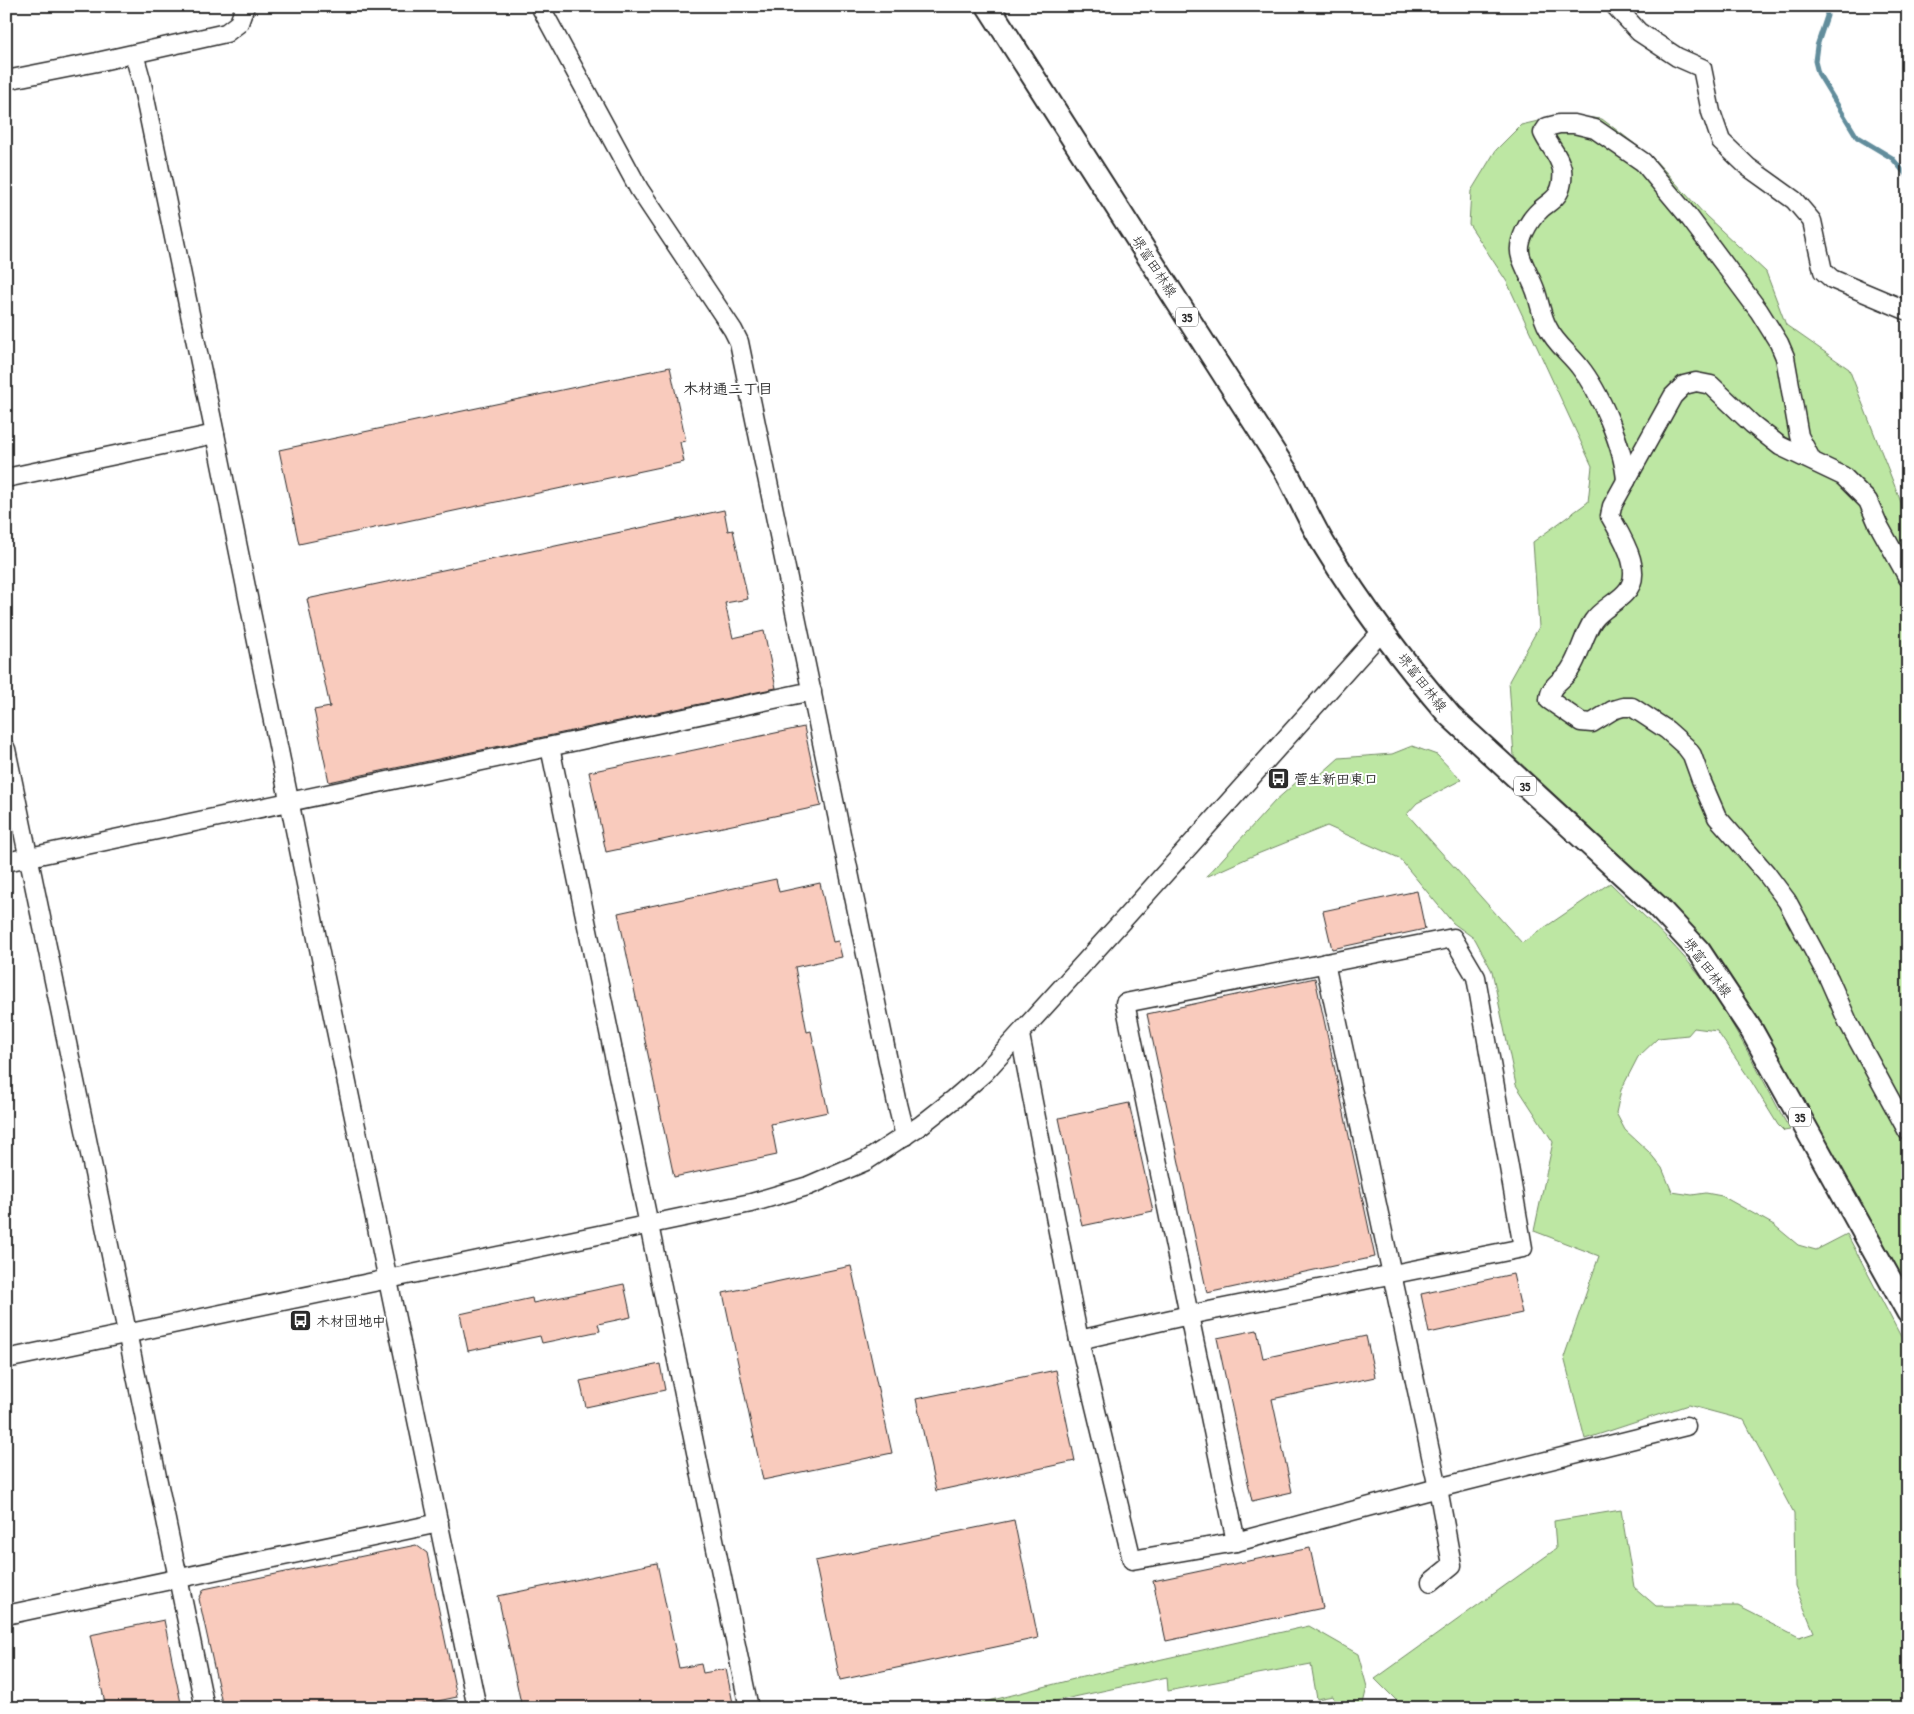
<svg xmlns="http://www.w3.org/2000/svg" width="1914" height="1714" font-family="'Patrick Hand','Klee One',sans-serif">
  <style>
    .green { fill: #bde7a3; stroke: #748967 }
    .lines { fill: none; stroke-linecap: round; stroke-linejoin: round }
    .stream { stroke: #628d9c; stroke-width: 5 }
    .building { fill: #f9cbbd; stroke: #2b2b2b }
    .minor-casing { stroke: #2b2b2b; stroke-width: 21 }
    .major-casing { stroke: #2b2b2b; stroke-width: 26 }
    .minor { stroke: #fff; stroke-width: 18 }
    .major { stroke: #fff; stroke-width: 22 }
    .labels { text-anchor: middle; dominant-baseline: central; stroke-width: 4; stroke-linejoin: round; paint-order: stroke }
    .shield { fill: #fff; stroke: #6b6b6b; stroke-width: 1 }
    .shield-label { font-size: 12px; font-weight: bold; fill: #2b2b2b }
    .street-label { font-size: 14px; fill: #2b2b2b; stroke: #fff }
    .poi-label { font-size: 14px; font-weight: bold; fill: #2b2b2b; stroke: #fff; text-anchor: start }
    .neighbourhood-label { font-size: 15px; font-weight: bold; fill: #2b2b2b; stroke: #fff }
  </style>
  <rect width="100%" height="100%" fill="#fff"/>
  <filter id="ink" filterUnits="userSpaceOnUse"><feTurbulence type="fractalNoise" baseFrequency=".02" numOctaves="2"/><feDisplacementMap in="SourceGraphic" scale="10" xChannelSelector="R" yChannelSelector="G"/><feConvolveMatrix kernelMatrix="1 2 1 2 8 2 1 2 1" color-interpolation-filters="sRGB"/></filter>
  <g filter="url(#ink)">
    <g class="green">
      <path d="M 1564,115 L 1602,119 L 1652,157 L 1706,216 L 1766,272 L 1786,325 L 1849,369 L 1908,520 L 1908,1289 L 1659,898 L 1623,858 L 1514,757 L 1509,681 L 1539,627 L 1533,542 L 1588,502 L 1592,466 L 1507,282 L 1469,224 L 1471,191 L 1496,150 L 1521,125 Z"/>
      <path d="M 1412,746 L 1437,755 L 1461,780 L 1417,803 L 1407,814 L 1522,943 L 1610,883 C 1644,916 1684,952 1711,991 C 1741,1035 1764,1083 1790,1130 L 1784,1131 L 1778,1125 L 1751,1081 L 1717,1031 L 1694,1028 L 1688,1035 L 1658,1038 L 1638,1057 L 1621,1090 L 1616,1113 L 1625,1130 L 1649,1152 L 1662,1168 L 1672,1192 L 1692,1195 L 1706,1193 L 1722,1196 L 1774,1225 L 1798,1245 L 1816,1250 L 1847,1234 L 1908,1350 L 1908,1708 L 1404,1708 L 1375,1679 L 1556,1549 L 1554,1521 L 1621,1510 L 1634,1587 L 1656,1606 L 1738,1606 L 1799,1637 L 1814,1632 L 1795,1586 L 1794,1514 L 1744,1420 L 1688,1405 L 1585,1439 L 1564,1357 L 1599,1256 L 1534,1231 L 1553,1142 L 1516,1085 L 1492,971 L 1475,939 L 1453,923 L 1399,858 L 1327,826 L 1250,857 L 1206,877 L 1275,801 L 1300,779 L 1321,774 L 1339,758 L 1392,754 Z"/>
      <path d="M 1309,1626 L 1358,1654 L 1367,1687 L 1362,1708 L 1336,1708 L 1333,1696 L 1317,1699 L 1311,1664 L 1168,1691 L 1167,1677 L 1023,1708 L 962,1708 L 1078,1678 Z"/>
    </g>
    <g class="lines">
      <path class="stream" d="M 1826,6 L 1827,16 L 1817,46 L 1815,61 L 1818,73 L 1857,137 L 1892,158 L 1908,177"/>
    </g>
    <g class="building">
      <path d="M 670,367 L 686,441 L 680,442 L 684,462 L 299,544 L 279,450 Z"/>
      <path d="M 724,510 L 728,531 L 733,530 L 748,599 L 725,603 L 733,638 L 764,631 L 776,688 L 329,782 L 314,710 L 330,707 L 307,599 Z"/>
      <path d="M 804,727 L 821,806 L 606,852 L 589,772 Z"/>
      <path d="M 776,879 L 779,892 L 820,883 L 833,942 L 838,941 L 842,957 L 795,967 L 807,1032 L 811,1031 L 828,1112 L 771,1124 L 777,1155 L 674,1177 L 618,913 Z"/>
      <path d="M 1417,891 L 1425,929 L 1332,949 L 1323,911 Z"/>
      <path d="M 1315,978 L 1375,1257 L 1207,1293 L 1147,1014 Z"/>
      <path d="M 1129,1103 L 1153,1211 L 1082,1226 L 1059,1118 Z"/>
      <path d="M 851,1266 L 892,1453 L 763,1480 L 723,1293 Z"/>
      <path d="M 1513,1274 L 1522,1313 L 1429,1333 L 1421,1294 Z"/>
      <path d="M 624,1284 L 631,1317 L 598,1324 L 600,1331 L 542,1343 L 540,1336 L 468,1351 L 460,1314 L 532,1298 L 533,1303 Z"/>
      <path d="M 1257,1330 L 1263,1358 L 1366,1336 L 1375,1377 L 1272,1399 L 1292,1492 L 1252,1501 L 1217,1338 Z"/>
      <path d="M 660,1364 L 665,1390 L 586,1407 L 580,1381 Z"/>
      <path d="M 1056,1370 L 1075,1461 L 936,1491 L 916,1399 Z"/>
      <path d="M 1014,1520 L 1038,1638 L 840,1680 L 815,1561 Z"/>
      <path d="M 416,1545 L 427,1553 L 457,1697 L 405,1708 L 223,1708 L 199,1599 L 204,1589 Z"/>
      <path d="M 1310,1548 L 1323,1608 L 1166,1641 L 1153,1581 Z"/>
      <path d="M 657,1563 L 679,1668 L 701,1664 L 703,1673 L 726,1669 L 734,1708 L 522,1708 L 498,1596 Z"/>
      <path d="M 164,1620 L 182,1708 L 106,1708 L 90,1635 Z"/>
    </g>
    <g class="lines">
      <defs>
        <g id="minor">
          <path d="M 540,6 L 639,189 L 733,330 L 739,342 L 897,1104 L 905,1136"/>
          <path d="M 1615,6 L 1639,32 L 1677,57 L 1702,68 L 1711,112 L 1721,141 L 1748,167 L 1794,200 L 1812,221 L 1823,271 L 1832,279 L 1908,311"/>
          <path d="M 134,54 L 141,79 L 215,434"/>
          <path d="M 6,80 L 97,62 L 226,33 L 239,23 L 245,6"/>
          <path d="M 6,478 L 215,434 L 323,968 L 477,1708"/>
          <path d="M 1626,481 C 1624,448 1600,392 1579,366 C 1569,353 1555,343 1548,328 C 1542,318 1540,304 1536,292 C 1532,280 1525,269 1521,257 C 1516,242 1529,220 1540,210 C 1545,205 1553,201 1557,195 C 1562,189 1563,177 1562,169 C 1558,153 1550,148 1543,133 L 1547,127 L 1559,124 L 1574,124 L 1595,129 L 1643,162 L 1689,217 L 1759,311 L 1779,343 L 1785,357 L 1799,436 L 1811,459"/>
          <path d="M 1908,578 L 1878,524 L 1868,501 L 1843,476 L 1780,446 L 1752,424 L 1711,385 L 1696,382 L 1684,385 L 1673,396 L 1612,506 L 1610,516 C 1621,536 1646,573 1625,593 C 1616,603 1600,610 1593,621 C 1583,636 1580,655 1570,670 C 1563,681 1550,684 1549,700 L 1581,722 L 1592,723 L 1613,710 L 1623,707 L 1632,707 L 1667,730 L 1686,747 L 1692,755 L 1701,780 L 1717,817 L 1766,873 L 1787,901 L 1829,979 L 1848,1022 L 1908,1132"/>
          <path d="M 550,747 L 749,1708"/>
          <path d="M 6,749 L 205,1708"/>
          <path d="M 6,862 L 812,691"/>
          <path d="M 1453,938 L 1476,977 L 1523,1248 L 1189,1315 L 1125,1003 Z"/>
          <path d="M 1325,963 L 1438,1488 L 1452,1565 L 1431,1582"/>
          <path d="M 1020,1035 L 1079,1340 L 1132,1560 L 1236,1542 L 1438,1488 L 1686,1426"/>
          <path d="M 1079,1340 L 1189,1315 L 1236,1542"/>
          <path d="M 6,1359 L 751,1203 L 808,1186 L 866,1161 L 921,1125 L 954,1099 L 984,1073 L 1124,919 L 1383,630"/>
          <path d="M 6,1615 L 439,1523"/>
        </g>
        <path id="major" d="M 988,6 L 1287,473 C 1300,498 1311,524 1326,548 C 1362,607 1405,664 1450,716 L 1658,907 L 1699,951 L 1752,1031 L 1908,1312"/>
      </defs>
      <use href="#minor" class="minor-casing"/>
      <use href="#major" class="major-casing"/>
      <use href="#minor" class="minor"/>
      <use href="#major" class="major"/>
    </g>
  </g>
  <defs>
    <symbol id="bus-square" viewBox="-11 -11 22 22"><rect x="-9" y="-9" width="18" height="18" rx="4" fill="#2b2b2b" stroke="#fff"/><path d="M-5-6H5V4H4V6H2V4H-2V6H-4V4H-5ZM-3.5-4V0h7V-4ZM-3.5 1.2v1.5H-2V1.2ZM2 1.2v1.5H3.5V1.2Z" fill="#fff"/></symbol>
  </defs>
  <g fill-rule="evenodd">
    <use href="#bus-square" x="1266" y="766" width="25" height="25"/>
    <use href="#bus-square" x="288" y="1308" width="25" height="25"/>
  </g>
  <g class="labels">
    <g class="shield">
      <rect x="1176" y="307.5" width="22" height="19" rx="4"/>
      <rect x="1514" y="776.5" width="22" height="19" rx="4"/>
      <rect x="1789" y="1107.5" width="22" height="19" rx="4"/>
    </g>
    <g class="shield-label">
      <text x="1187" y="317">35</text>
      <text x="1525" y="786">35</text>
      <text x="1800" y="1117">35</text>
    </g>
    <g class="street-label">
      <text transform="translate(1155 266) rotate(57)">堺富田林線</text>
      <text transform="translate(1423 682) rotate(52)">堺富田林線</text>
      <text transform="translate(1708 967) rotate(53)">堺富田林線</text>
    </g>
    <g class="poi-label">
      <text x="1294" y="778">菅生新田東口</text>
      <text x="316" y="1320">木材団地中</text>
    </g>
    <g class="neighbourhood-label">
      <text x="728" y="388">木材通二丁目</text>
    </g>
  </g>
  <rect width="1914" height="1714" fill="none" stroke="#fff" stroke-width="25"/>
  <rect x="12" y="12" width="1889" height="1689" fill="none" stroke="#2b2b2b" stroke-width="2" filter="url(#ink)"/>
</svg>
